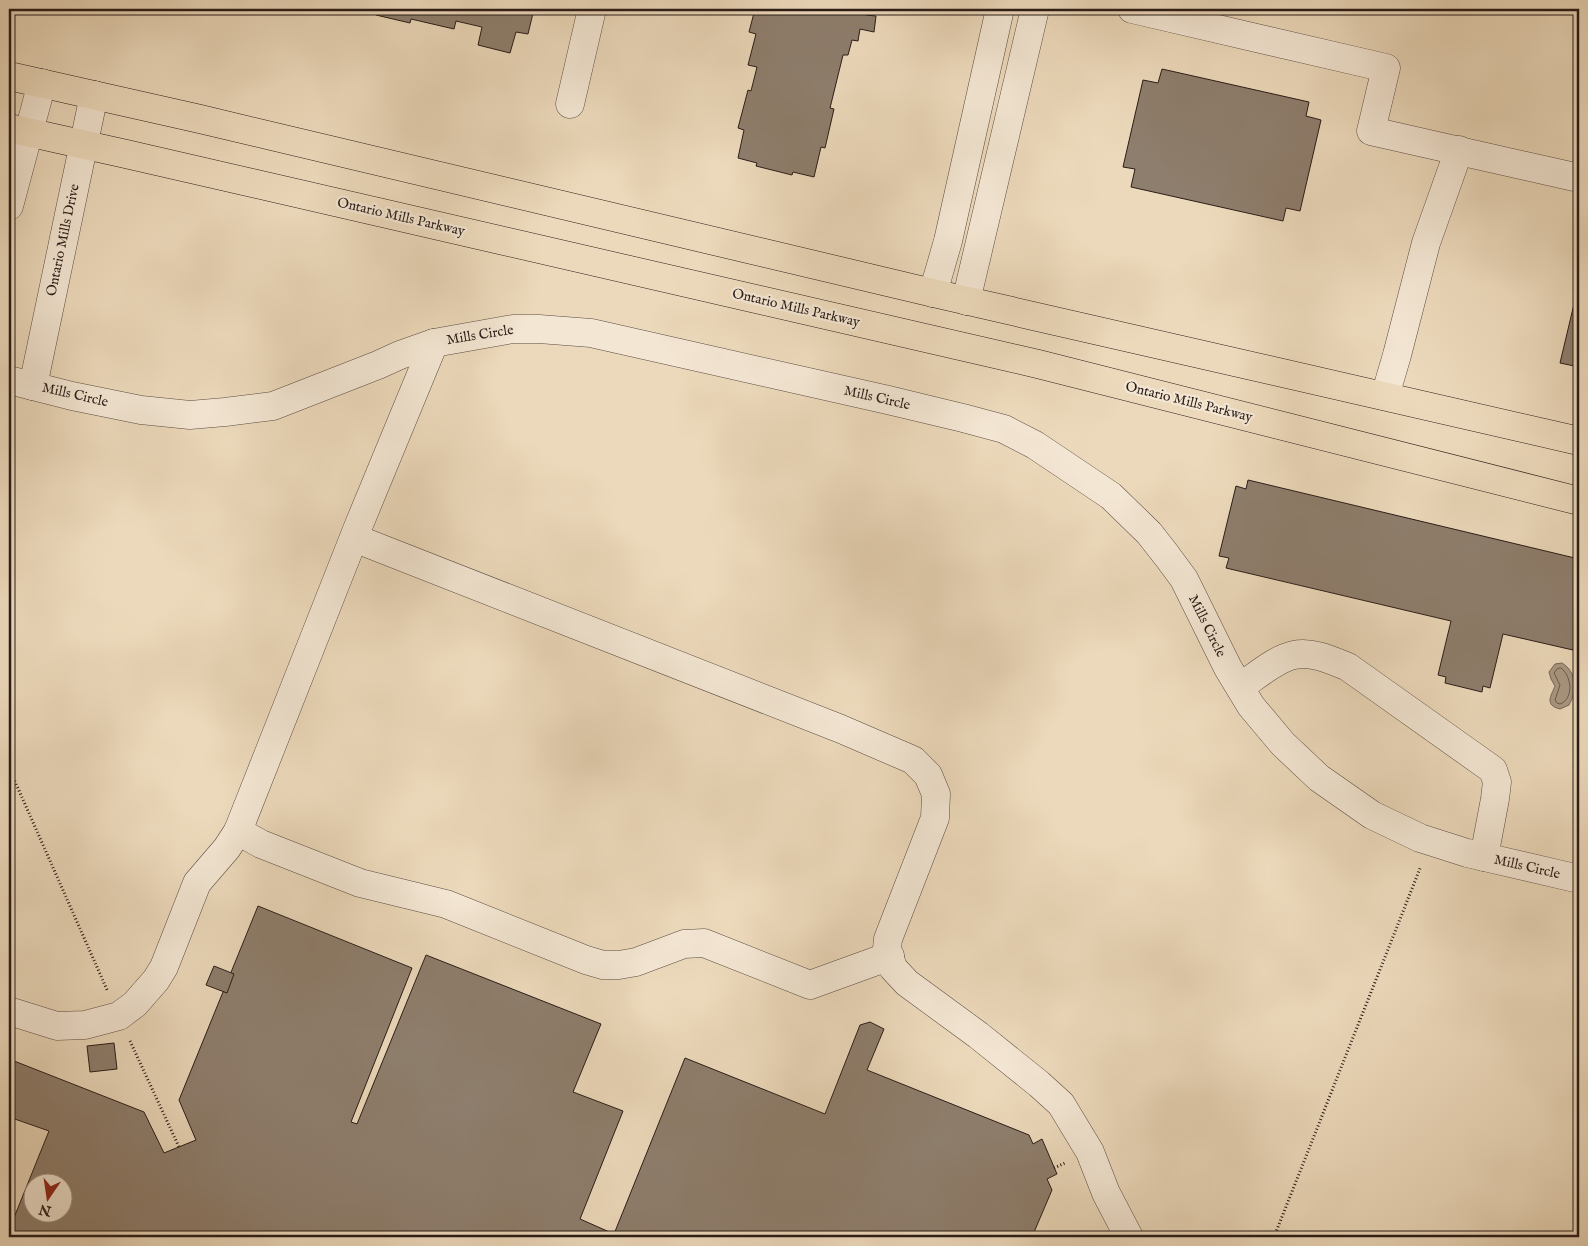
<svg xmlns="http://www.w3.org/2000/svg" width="1588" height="1246" font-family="'IM FELL English',serif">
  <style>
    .water { fill: #aa9984; stroke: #766759 }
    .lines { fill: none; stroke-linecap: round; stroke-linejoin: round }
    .shore { stroke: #6a5a4e; stroke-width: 1 }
    .building { fill: #8e7e6d; stroke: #291c18; fill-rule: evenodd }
    .minor-casing { stroke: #5a4b41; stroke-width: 29 }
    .major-casing { stroke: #291c18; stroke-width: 29 }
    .path { stroke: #291c18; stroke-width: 3; stroke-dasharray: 1 2.5; stroke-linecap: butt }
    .minor { stroke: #f3e6d3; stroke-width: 28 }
    .major { stroke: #ecd9bb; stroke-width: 28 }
    .labels { text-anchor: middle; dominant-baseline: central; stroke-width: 4.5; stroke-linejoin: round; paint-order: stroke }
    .street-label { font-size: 14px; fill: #291c18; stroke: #f3e6d3 }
  </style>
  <rect width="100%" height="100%" fill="#ecd9bb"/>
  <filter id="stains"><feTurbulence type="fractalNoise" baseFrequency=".004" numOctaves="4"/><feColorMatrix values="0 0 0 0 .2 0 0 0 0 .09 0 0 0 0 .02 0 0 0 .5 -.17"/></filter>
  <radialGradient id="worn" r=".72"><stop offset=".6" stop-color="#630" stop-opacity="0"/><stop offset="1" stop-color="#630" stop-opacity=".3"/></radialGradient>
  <path class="water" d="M 1562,663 C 1577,672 1577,691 1569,705 L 1560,709 C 1544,705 1551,696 1555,686 L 1551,679 L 1549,672 L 1555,664 Z"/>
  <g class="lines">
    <path class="shore" d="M 1561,668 C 1572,676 1574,699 1560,704 L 1557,703 L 1555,700 L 1560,685 L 1554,673 L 1557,669 Z"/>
  </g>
  <g class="building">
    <path d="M 372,9 L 534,9 L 528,34 L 516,32 L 510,53 L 478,45 L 482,27 L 456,21 L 454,29 L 411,19 L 410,23 L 376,15 L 377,10 Z"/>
    <path d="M 755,9 L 868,9 L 866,15 L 876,16 L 874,32 L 860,29 L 858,41 L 852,40 L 848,55 L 843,55 L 830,108 L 834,109 L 825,148 L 821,147 L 814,177 L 793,172 L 792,175 L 756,166 L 757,163 L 738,158 L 744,130 L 738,128 L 748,90 L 751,91 L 757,67 L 748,65 L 756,34 L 749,32 Z"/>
    <path d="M 1162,69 L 1309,102 L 1306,116 L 1321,120 L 1300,211 L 1286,208 L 1283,221 L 1131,187 L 1135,169 L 1123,167 L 1143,80 L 1158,83 Z"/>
    <path d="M 1579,283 L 1579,367 L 1560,363 Z"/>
    <path d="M 1248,480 L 1579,559 L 1579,640 L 1575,639 L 1573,650 L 1503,634 L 1490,688 L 1483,686 L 1482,692 L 1445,683 L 1446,677 L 1438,675 L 1451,621 L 1226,568 L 1229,558 L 1219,556 L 1236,486 L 1246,489 Z"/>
    <path d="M 258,906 L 412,968 L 351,1122 L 357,1124 L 426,955 L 601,1024 L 573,1092 L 623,1111 L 580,1219 L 614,1234 L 685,1058 L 825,1114 L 860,1025 L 870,1022 L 884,1029 L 867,1070 L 1029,1135 L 1033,1144 L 1042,1139 L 1057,1174 L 1047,1179 L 1052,1190 L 1032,1237 L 9,1237 L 9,1230 L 49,1131 L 9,1117 L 9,1059 L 144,1112 L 164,1153 L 196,1140 L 179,1100 ZM 32,1184 L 62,1184 L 62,1214 L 32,1214 Z"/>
    <path d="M 214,966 L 234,974 L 227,993 L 206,985 Z"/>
    <path d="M 114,1043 L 117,1069 L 90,1072 L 87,1046 Z"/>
  </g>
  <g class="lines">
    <defs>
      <g id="minor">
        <path d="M 1132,9 L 1386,68 L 1371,131 L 1579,178"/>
        <path d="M 570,104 L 592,9"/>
        <path d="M 9,206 L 42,83"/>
        <path d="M 933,293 L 948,241 L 1000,9"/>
        <path d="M 966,301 L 1035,9"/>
        <path d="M 9,380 L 72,396 L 141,410 L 190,415 L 225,412 L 273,406 L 378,365 L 400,355 L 434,343 L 513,329 L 539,329 L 591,333 L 888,400 L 963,418 L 1004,429 L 1035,445 L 1111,496 L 1149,533 L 1167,556 L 1184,579 L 1228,668 L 1251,706 L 1283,744 L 1319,778 L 1372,815 L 1420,838 L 1467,853 L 1579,879"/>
        <path d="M 33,386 L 94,95"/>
        <path d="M 1385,396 L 1397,355 L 1426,243 L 1459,150"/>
        <path d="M 354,538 L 841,729 L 913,760 L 928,775 L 936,794 L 935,818 L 888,939 L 887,949 L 893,968 L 907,983 L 978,1035 L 1039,1084 L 1061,1104 L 1090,1152 L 1106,1193 L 1129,1237"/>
        <path d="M 1240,687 C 1255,677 1277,658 1294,655 C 1312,651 1331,660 1348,667 L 1493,770 L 1497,782 L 1495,799 L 1484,857"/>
        <path d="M 238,831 L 261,844 L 360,883 L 446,904 L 586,960 L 603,965 L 619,965 L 636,962 L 684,944 L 704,943 L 810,985 L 890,956"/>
        <path d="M 9,1011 L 57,1026 L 85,1025 L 119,1016 L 135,1004 L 156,980 L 164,967 L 197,883 L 227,848 L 238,831 L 358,527 L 434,343"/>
      </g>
      <g id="major">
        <path d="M 9,76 L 200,119 L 933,293 L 1579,441"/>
        <path d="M 9,128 L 126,154 L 1038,364 L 1579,501"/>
      </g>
    </defs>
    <use href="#minor" class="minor-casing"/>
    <use href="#major" class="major-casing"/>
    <g class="path">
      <path d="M 9,768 L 108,992"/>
      <path d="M 130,1041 L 179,1147"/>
      <path d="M 1054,1168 L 1065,1163"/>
      <path d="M 1274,1237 L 1421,866"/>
    </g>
    <use href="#minor" class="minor"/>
    <use href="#major" class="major"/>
  </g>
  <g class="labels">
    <g class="street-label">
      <text transform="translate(401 217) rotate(13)">Ontario Mills Parkway</text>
      <text transform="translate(63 240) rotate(-78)">Ontario Mills Drive</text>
      <text transform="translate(796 308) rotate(13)">Ontario Mills Parkway</text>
      <text transform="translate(480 335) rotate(-9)">Mills Circle</text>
      <text transform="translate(75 395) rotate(13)">Mills Circle</text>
      <text transform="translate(877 398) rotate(13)">Mills Circle</text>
      <text transform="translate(1189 402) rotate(14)">Ontario Mills Parkway</text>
      <text transform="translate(1207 626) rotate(64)">Mills Circle</text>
      <text transform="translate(1527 867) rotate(13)">Mills Circle</text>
    </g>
  </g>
  <rect width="1588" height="1246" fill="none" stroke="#ecd9bb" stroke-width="30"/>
  <rect x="10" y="10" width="1568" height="1226" fill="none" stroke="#291c18" stroke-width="2.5"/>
  <rect x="15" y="15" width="1558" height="1216" fill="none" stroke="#291c18"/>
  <g transform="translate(48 1198) rotate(193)"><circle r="24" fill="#f3e6d3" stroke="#a29588"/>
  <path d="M0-4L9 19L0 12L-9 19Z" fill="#8f2418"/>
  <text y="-8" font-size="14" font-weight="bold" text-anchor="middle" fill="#291c18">N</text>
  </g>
  <rect width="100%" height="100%" filter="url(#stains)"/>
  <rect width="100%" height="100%" fill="url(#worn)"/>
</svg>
